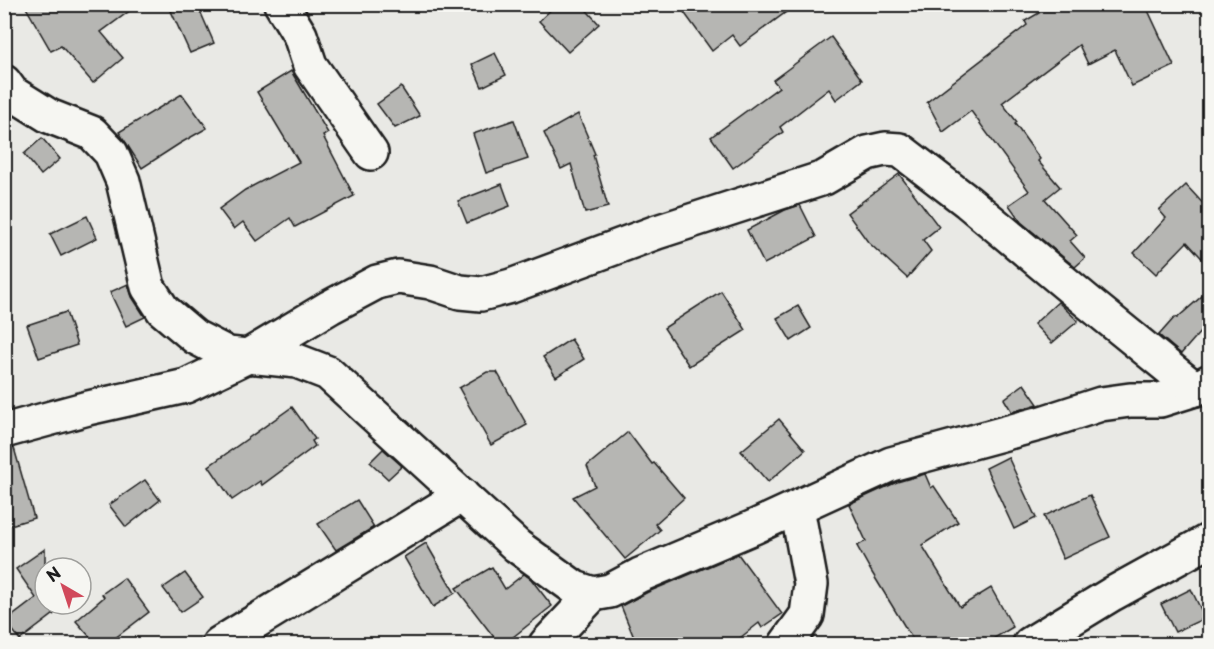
<svg xmlns="http://www.w3.org/2000/svg" width="1214" height="649" font-family="'Playpen Sans',sans-serif">
  <style>
    .building { fill: #b6b6b3; stroke: #1c1c1c; stroke-width: 1.5 }
    .lines { fill: none; stroke-linecap: round; stroke-linejoin: round }
    .minor-casing { stroke: #1c1c1c; stroke-width: 38 }
    .minor { stroke: #f6f6f2; stroke-width: 33 }
  </style>
  <rect width="100%" height="100%" fill="#e9e9e5"/>
  <filter id="ink" filterUnits="userSpaceOnUse"><feTurbulence type="fractalNoise" baseFrequency=".0167" numOctaves="2"/><feDisplacementMap in="SourceGraphic" scale="12" xChannelSelector="R" yChannelSelector="G"/><feConvolveMatrix kernelMatrix="1 2 1 2 8 2 1 2 1" color-interpolation-filters="sRGB"/></filter>
  <g filter="url(#ink)">
    <g class="building">
      <path d="M 24,4 L 139,4 L 101,32 L 123,58 L 93,83 L 61,46 L 51,51 Z"/>
      <path d="M 185,4 L 197,4 L 214,43 L 190,53 L 171,11 Z"/>
      <path d="M 557,4 L 581,4 L 599,24 L 568,52 L 539,21 Z"/>
      <path d="M 678,4 L 797,4 L 740,46 L 732,35 L 712,51 Z"/>
      <path d="M 1033,4 L 1145,4 L 1174,66 L 1132,86 L 1115,50 L 1088,64 L 1079,45 L 1002,103 L 1017,122 L 1015,124 L 1040,159 L 1038,161 L 1060,187 L 1045,199 L 1077,235 L 1070,241 L 1085,258 L 1075,267 L 1021,222 L 1009,205 L 1029,191 L 971,111 L 943,132 L 927,102 L 1027,25 L 1025,21 L 1039,13 Z"/>
      <path d="M 831,37 L 862,80 L 836,100 L 829,89 L 780,127 L 783,132 L 733,168 L 711,137 L 779,87 L 773,80 Z"/>
      <path d="M 495,53 L 506,75 L 482,87 L 472,64 Z"/>
      <path d="M 291,71 L 328,133 L 323,136 L 354,196 L 295,227 L 290,218 L 257,241 L 243,222 L 234,229 L 219,209 L 245,190 L 299,162 L 257,92 Z"/>
      <path d="M 401,87 L 420,116 L 395,128 L 377,104 Z"/>
      <path d="M 182,94 L 207,128 L 179,144 L 142,168 L 119,132 Z"/>
      <path d="M 578,114 L 595,154 L 593,155 L 608,207 L 585,213 L 571,164 L 561,169 L 544,133 Z"/>
      <path d="M 514,120 L 528,159 L 486,173 L 473,134 Z"/>
      <path d="M 42,138 L 60,159 L 41,175 L 24,154 Z"/>
      <path d="M 899,174 L 939,227 L 923,240 L 931,251 L 907,278 L 868,242 L 847,213 Z"/>
      <path d="M 502,184 L 510,206 L 467,223 L 458,201 Z"/>
      <path d="M 1186,185 L 1209,210 L 1209,266 L 1187,242 L 1156,274 L 1134,253 L 1166,218 L 1159,210 Z"/>
      <path d="M 800,205 L 816,237 L 764,264 L 747,230 L 785,210 Z"/>
      <path d="M 87,216 L 97,238 L 61,256 L 50,234 Z"/>
      <path d="M 128,284 L 132,297 L 145,317 L 126,326 L 110,292 Z"/>
      <path d="M 1209,290 L 1209,322 L 1181,354 L 1159,335 L 1175,317 L 1177,318 Z"/>
      <path d="M 721,291 L 746,330 L 689,366 L 664,328 Z"/>
      <path d="M 1058,302 L 1078,321 L 1052,343 L 1034,324 Z"/>
      <path d="M 798,306 L 811,328 L 791,341 L 777,318 Z"/>
      <path d="M 66,312 L 77,345 L 39,358 L 27,325 Z"/>
      <path d="M 571,339 L 584,359 L 556,377 L 543,357 Z"/>
      <path d="M 487,372 L 497,372 L 527,425 L 491,445 L 459,388 Z"/>
      <path d="M 1024,384 L 1038,404 L 1012,412 L 1004,399 Z"/>
      <path d="M 292,407 L 315,439 L 312,441 L 315,446 L 262,485 L 260,481 L 232,500 L 209,466 Z"/>
      <path d="M 779,419 L 805,450 L 768,482 L 741,451 Z"/>
      <path d="M 628,432 L 652,464 L 654,463 L 684,498 L 655,524 L 660,530 L 625,559 L 573,497 L 595,486 L 587,466 Z"/>
      <path d="M 14,448 L 34,518 L 4,527 L 4,449 Z"/>
      <path d="M 383,449 L 402,466 L 388,479 L 370,462 Z"/>
      <path d="M 1008,457 L 1036,518 L 1014,529 L 986,468 Z"/>
      <path d="M 925,474 L 931,488 L 934,486 L 958,522 L 922,545 L 960,607 L 991,588 L 1013,627 L 983,645 L 916,645 L 871,571 L 857,546 L 866,541 L 849,504 L 897,482 Z"/>
      <path d="M 145,480 L 160,500 L 126,527 L 109,505 Z"/>
      <path d="M 1090,495 L 1110,537 L 1063,559 L 1044,516 Z"/>
      <path d="M 357,500 L 374,527 L 336,550 L 318,524 Z"/>
      <path d="M 426,543 L 455,593 L 433,607 L 404,557 Z"/>
      <path d="M 45,549 L 45,604 L 47,604 L 54,614 L 20,640 L 6,621 L 36,598 L 16,569 Z"/>
      <path d="M 738,554 L 782,614 L 762,628 L 759,623 L 731,645 L 637,645 L 621,606 L 648,592 Z"/>
      <path d="M 492,567 L 505,589 L 524,574 L 531,579 L 552,606 L 503,645 L 500,645 L 456,588 Z"/>
      <path d="M 185,573 L 203,597 L 181,612 L 163,588 Z"/>
      <path d="M 124,578 L 149,612 L 106,645 L 97,645 L 76,621 L 104,597 L 102,594 Z"/>
      <path d="M 1191,589 L 1205,618 L 1175,632 L 1161,604 Z"/>
    </g>
    <g class="lines">
      <defs>
        <g id="minor">
          <path d="M 281,4 L 300,35 L 310,65 L 371,153"/>
          <path d="M 4,82 L 12,93 L 49,116 L 92,133 L 111,153 L 123,181 L 148,287 L 163,310 L 195,337 L 228,354 L 297,361 L 328,373 L 517,546 L 575,588 L 593,594 L 610,591 L 640,575 L 754,527 L 891,464 L 1042,423 L 1101,404 L 1130,400 L 1160,400 L 1195,389 L 1210,381"/>
          <path d="M 4,431 L 88,408 L 186,386 L 248,356 L 330,307 L 377,282 L 398,277 L 430,282 L 460,292 L 481,294 L 511,286 L 657,232 L 824,178 L 867,153 L 885,149 L 900,150 L 968,202 L 1088,302 L 1195,389"/>
          <path d="M 219,644 L 462,495"/>
          <path d="M 546,644 L 593,594"/>
          <path d="M 786,644 L 807,615 L 811,584 L 797,508"/>
          <path d="M 1030,644 L 1112,594 L 1210,540"/>
        </g>
      </defs>
      <use href="#minor" class="minor-casing"/>
      <use href="#minor" class="minor"/>
    </g>
  </g>
  <rect width="1214" height="649" fill="none" stroke="#f6f6f2" stroke-width="24"/>
  <rect x="12" y="12" width="1190" height="625" fill="none" stroke="#1c1c1c" stroke-width="2" filter="url(#ink)"/>
  <g transform="translate(63 586) rotate(321)"><circle r="28" fill="#f6f6f2" stroke="#9f9f9c" stroke-width="1.5"/>
  <path d="M0-4.5L10 22L0 15L-10 22Z" fill="#d1495b"/>
  <text y="-9" font-size="16" font-weight="bold" text-anchor="middle" fill="#1c1c1c">N</text>
  </g>
</svg>
